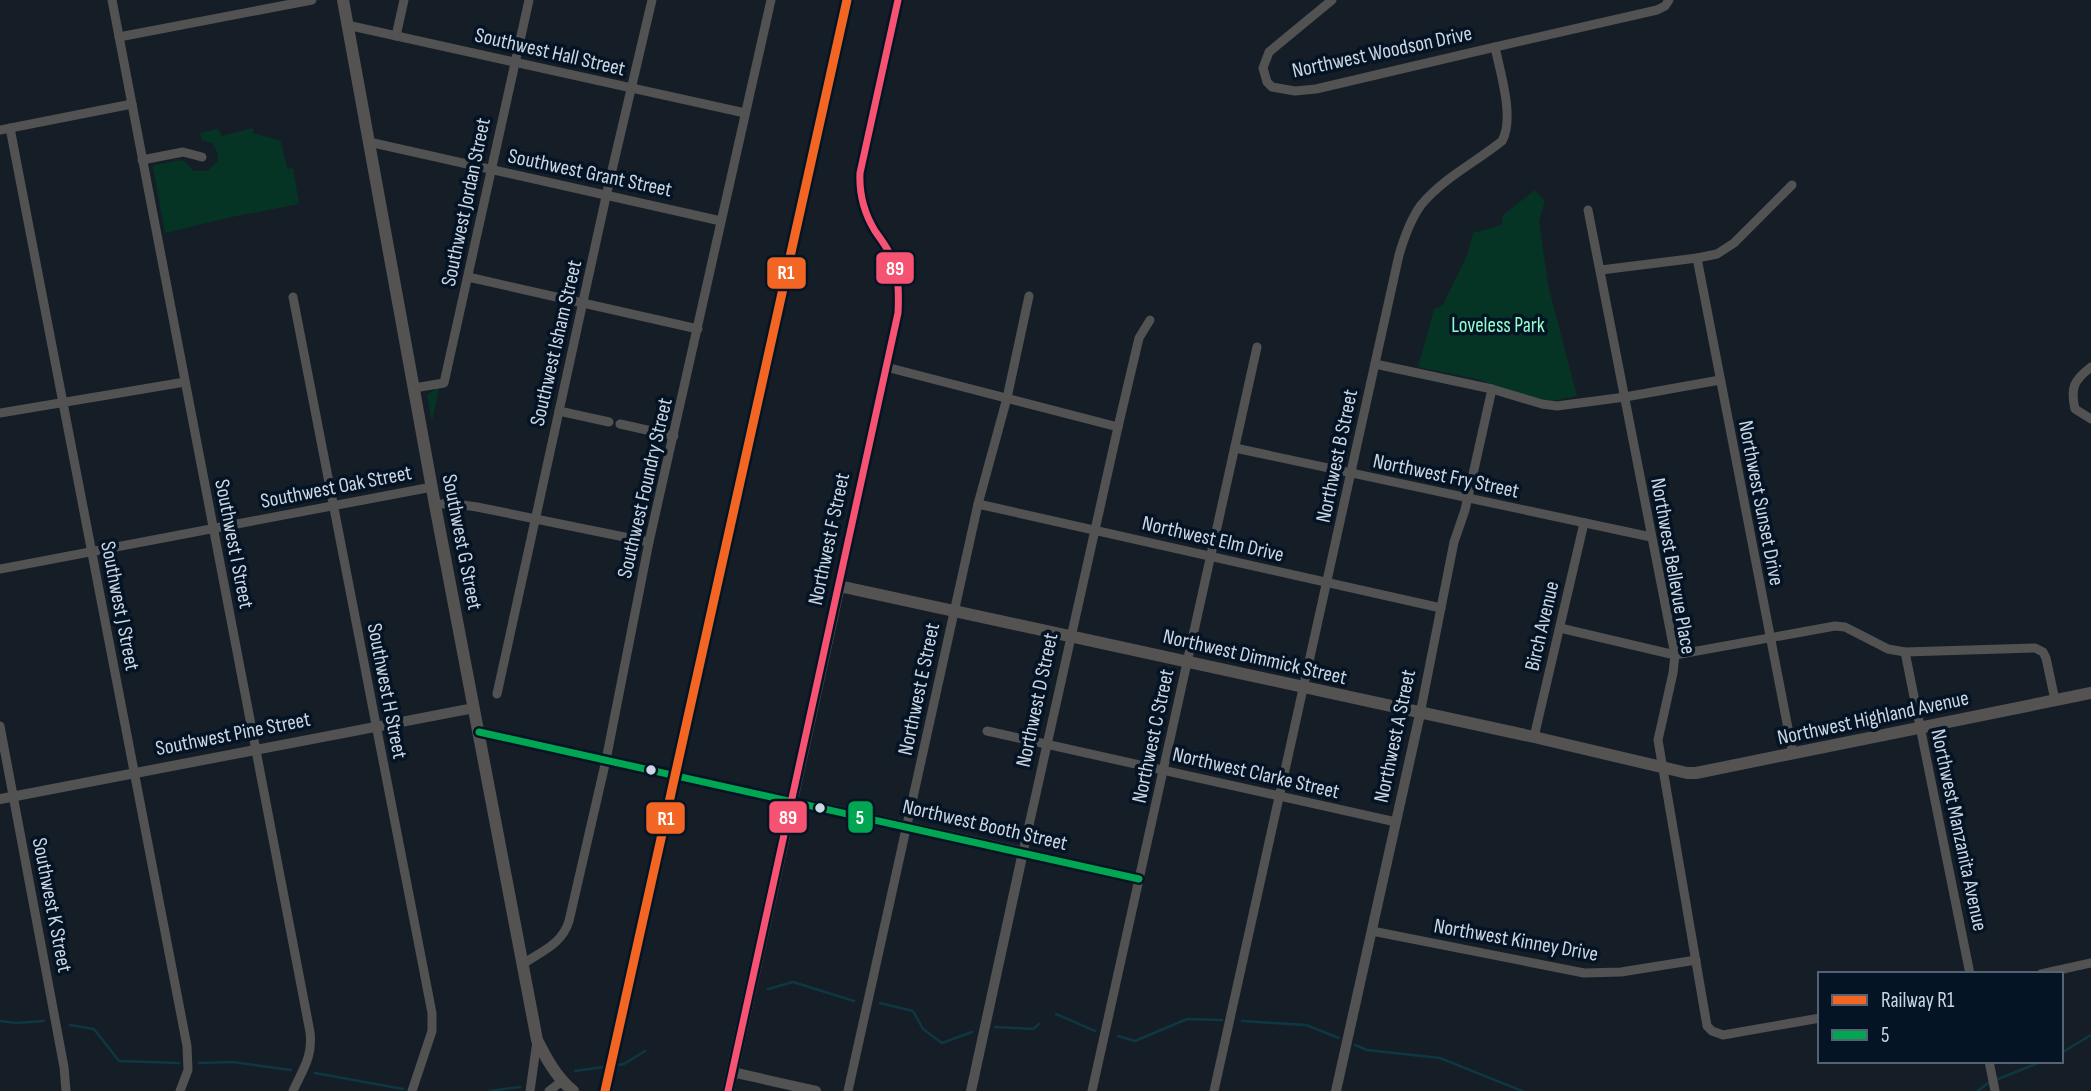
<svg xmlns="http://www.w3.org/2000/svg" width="2091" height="1091" font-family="'Sofia Sans Condensed',sans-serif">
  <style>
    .green { fill: #053424 }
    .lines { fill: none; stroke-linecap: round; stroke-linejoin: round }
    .stream { stroke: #0e3743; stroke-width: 2.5 }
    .minor { stroke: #525252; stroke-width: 9 }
    .tertiary { stroke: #525252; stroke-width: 10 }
    .secondary { stroke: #545352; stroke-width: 12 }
    .bus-1-casing { stroke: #041425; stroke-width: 12 }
    .bus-2-casing { stroke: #041425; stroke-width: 12 }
    .bus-1 { stroke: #00a651; stroke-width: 7 }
    .bus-2 { stroke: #f65372; stroke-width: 7 }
    .rail-1-casing { stroke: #041425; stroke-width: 14 }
    .rail-1 { stroke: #f26522; stroke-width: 9 }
    .bus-dot { fill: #ccd7e4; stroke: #041425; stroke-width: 2.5 }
    .labels { text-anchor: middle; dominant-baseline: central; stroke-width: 7; stroke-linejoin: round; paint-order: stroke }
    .street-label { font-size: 21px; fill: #ccd7e4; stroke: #041425 }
    .park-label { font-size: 21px; fill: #90feca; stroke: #041425 }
    .line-badge { stroke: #041425; stroke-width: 2.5 }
    .badge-label { font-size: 19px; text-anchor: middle; font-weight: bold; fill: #fff }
  </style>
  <rect width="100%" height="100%" fill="#151e27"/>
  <g class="green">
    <path d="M 253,128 L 253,133 L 281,141 L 287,169 L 293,168 L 299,204 L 227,218 L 165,233 L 153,167 L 155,165 L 182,160 L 186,162 L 193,171 L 207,171 L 218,161 L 217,152 L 212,143 L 202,140 L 200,133 L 218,129 L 222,136 Z"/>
    <path d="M 1535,190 L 1545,201 L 1539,221 L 1548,285 L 1577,396 L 1551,401 L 1531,398 L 1477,379 L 1418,367 L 1434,309 L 1443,305 L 1468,253 L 1473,233 L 1502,225 L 1502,216 Z"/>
    <path d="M 439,387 L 432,422 L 427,395 Z"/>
  </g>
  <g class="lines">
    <g class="stream">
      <path d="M 768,989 L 793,982 L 854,1001"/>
      <path d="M 880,1003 L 913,1011 L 923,1029 L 942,1043 L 972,1032"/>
      <path d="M 1056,1014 L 1095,1031"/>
      <path d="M 0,1021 L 17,1023 L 44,1021"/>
      <path d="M 1242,1021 L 1306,1025 L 1339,1038"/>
      <path d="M 70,1025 L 94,1029 L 119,1061 L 179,1063"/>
      <path d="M 995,1027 L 1033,1029 L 1039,1024"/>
      <path d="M 1118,1036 L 1135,1041 L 1187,1019 L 1222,1020"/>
      <path d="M 1355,1045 L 1367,1050 L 1440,1058 L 1522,1091"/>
      <path d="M 2061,1053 L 2091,1035"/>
      <path d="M 199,1063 L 233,1062 L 291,1070"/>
      <path d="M 575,1071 L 624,1064 L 645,1051"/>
      <path d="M 315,1073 L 403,1089"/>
      <path d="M 490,1091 L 520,1087"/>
      <path d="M 1978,1091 L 1988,1083 L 2043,1061"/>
    </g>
    <g class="minor">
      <path d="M 112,0 L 310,1032 C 313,1057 303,1069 293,1091"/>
      <path d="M 1332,0 L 1269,52 L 1263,68 L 1267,82 L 1272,87 L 1295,91 L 1316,89 L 1495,47"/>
      <path d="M 347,25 L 745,113"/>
      <path d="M 396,36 L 404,0"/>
      <path d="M 119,37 L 312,0"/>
      <path d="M 10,128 L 187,1046 L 188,1070 L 180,1091"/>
      <path d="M 0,130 L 132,104"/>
      <path d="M 369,142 L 721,221"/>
      <path d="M 142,160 L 183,152 L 202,157"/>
      <path d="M 1588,210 L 1675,655 L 1673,673 L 1658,740 L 1707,1026 L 1712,1031 L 1723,1035 L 1820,1018"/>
      <path d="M 1697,258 L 1793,754"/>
      <path d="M 1601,270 L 1697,258 L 1717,254 L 1734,243 L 1792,185"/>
      <path d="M 468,277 L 698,329"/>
      <path d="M 293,297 L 432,1013 L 432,1031 L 412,1091"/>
      <path d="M 1375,364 L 1492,389 L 1542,404 L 1557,406 L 1625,397 L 1720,380"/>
      <path d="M 886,367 L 1118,427"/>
      <path d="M 2091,367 C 2074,380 2070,388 2075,409 L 2091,419"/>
      <path d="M 414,388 L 444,383 L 529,0"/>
      <path d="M 559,411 L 609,422"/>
      <path d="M 0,413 L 185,382"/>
      <path d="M 620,424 L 674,436"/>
      <path d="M 1235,448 L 1651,537"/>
      <path d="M 978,504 L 1441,608"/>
      <path d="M 435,505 L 449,503 L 477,507 L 649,542"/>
      <path d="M 0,569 L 432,487"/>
      <path d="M 1560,628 L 1675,655 L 1835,626 L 1845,627 L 1888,649 L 1905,652 L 2035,648 L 2043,652 L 2046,658 L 2055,700"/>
      <path d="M 1905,652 L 1970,974"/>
      <path d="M 497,694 L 609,183 L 652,0"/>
      <path d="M 1420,714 L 1454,542 L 1465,510 L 1492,389"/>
      <path d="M 0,726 L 64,1067 L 66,1091"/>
      <path d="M 987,731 L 1396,822"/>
      <path d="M 1534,737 L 1584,523"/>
      <path d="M 1139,879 L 1023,852 L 1118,427 L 1139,338 L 1150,320"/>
      <path d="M 1372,931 L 1584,973 L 1621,972 L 1696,960"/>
      <path d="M 523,964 C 542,951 562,944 569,921 L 606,760 L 649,542 L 771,0"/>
      <path d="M 2041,974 L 2091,963"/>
      <path d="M 1989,1061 L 1995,1091"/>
      <path d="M 530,1091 L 537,1041"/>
      <path d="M 549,1091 L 562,1081"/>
      <path d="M 848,1091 L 978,504 L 1007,398 L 1029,296"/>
      <path d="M 1092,1091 L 1257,347"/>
      <path d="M 1214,1091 L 1399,255 C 1404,238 1410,220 1421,205 C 1442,179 1476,162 1502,141 C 1515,118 1500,72 1495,47 L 1657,10 L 1665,6 L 1669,0"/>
    </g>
    <g class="tertiary">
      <path d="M 839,586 L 898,313 C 899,293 899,273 890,254 C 886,246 880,238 875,231 C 864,213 859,194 860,173 L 898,0"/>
      <path d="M 479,732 L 1023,852 L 971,1091"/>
      <path d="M 0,799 L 474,708"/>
      <path d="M 732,1072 L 816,1091"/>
      <path d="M 1336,1091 L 1420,714"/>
    </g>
    <g class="secondary">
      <path d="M 343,0 L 435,505 L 537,1040 C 546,1058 556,1077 573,1091"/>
      <path d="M 728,1091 L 839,586 L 1534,737 L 1687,773 L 1696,773 L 2091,693"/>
    </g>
    <defs>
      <path id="bus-1" d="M 479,732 L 1139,879"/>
      <path id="bus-2" d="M 728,1091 L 898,313 C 899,293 899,273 890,254 C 886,246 880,238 875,231 C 864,213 859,194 860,173 L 898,0"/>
    </defs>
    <use href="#bus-1" class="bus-1-casing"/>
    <use href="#bus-2" class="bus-2-casing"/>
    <use href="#bus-1" class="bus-1"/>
    <use href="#bus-2" class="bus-2"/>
    <defs>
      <path id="rail-1" d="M 605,1091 L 847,0"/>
    </defs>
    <use href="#rail-1" class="rail-1-casing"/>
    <use href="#rail-1" class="rail-1"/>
  </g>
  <g class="bus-dot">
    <circle cx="651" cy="770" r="6"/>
    <circle cx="820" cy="808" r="6"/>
  </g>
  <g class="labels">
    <g class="street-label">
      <text transform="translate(550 52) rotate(13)">Southwest Hall Street</text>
      <text transform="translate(1382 52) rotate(-12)">Northwest Woodson Drive</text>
      <text transform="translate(590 173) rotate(12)">Southwest Grant Street</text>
      <text transform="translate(466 202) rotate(-78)">Southwest Jordan Street</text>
      <text transform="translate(556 343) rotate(-77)">Southwest Isham Street</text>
      <text transform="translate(1337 456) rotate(-78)">Northwest B Street</text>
      <text transform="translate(1446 476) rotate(12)">Northwest Fry Street</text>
      <text transform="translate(336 487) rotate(-11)">Southwest Oak Street</text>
      <text transform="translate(645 488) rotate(-77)">Southwest Foundry Street</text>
      <text transform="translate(1761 503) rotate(79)">Northwest Sunset Drive</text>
      <text transform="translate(829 539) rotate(-78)">Northwest F Street</text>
      <text transform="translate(1213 539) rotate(13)">Northwest Elm Drive</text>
      <text transform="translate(462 542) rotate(79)">Southwest G Street</text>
      <text transform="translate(234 544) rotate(79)">Southwest I Street</text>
      <text transform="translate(1673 566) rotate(80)">Northwest Bellevue Place</text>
      <text transform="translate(120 606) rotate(79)">Southwest J Street</text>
      <text transform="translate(1542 626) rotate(-77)">Birch Avenue</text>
      <text transform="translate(1255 657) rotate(13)">Northwest Dimmick Street</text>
      <text transform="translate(919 689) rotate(-78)">Northwest E Street</text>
      <text transform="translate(387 691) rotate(79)">Southwest H Street</text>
      <text transform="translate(1037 700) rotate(-78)">Northwest D Street</text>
      <text transform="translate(1873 718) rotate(-12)">Northwest Highland Avenue</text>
      <text transform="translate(233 734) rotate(-11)">Southwest Pine Street</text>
      <text transform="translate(1153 736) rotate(-78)">Northwest C Street</text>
      <text transform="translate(1395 736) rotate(-78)">Northwest A Street</text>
      <text transform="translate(1256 773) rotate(13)">Northwest Clarke Street</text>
      <text transform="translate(985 825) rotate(13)">Northwest Booth Street</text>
      <text transform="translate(1959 830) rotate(78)">Northwest Manzanita Avenue</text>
      <text transform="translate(52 905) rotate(79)">Southwest K Street</text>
      <text transform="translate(1516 940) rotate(10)">Northwest Kinney Drive</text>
    </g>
    <g class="park-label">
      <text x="1498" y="325">Loveless Park</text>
    </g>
  </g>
  <g class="line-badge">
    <rect x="875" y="251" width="40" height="34" rx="7" fill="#f65372"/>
    <rect x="766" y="256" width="41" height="34" rx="7" fill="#f26522"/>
    <rect x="847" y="800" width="27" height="34" rx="7" fill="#00a651"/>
    <rect x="768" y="800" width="40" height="34" rx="7" fill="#f65372"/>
    <rect x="645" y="801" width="41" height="34" rx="7" fill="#f26522"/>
  </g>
  <g class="badge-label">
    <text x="895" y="275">89</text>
    <text x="786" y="279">R1</text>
    <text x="860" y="824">5</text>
    <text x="788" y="824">89</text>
    <text x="666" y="825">R1</text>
  </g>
  <rect x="1818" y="972" width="245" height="91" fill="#041425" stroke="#546271" stroke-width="2"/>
  <rect x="1832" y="995" width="35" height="10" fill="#f26522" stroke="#546271" stroke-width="2"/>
  <text x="1881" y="1007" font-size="21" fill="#ccd7e4">Railway R1</text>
  <rect x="1832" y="1030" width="35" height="10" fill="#00a651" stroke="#546271" stroke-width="2"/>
  <text x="1881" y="1042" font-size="21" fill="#ccd7e4">5</text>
</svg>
